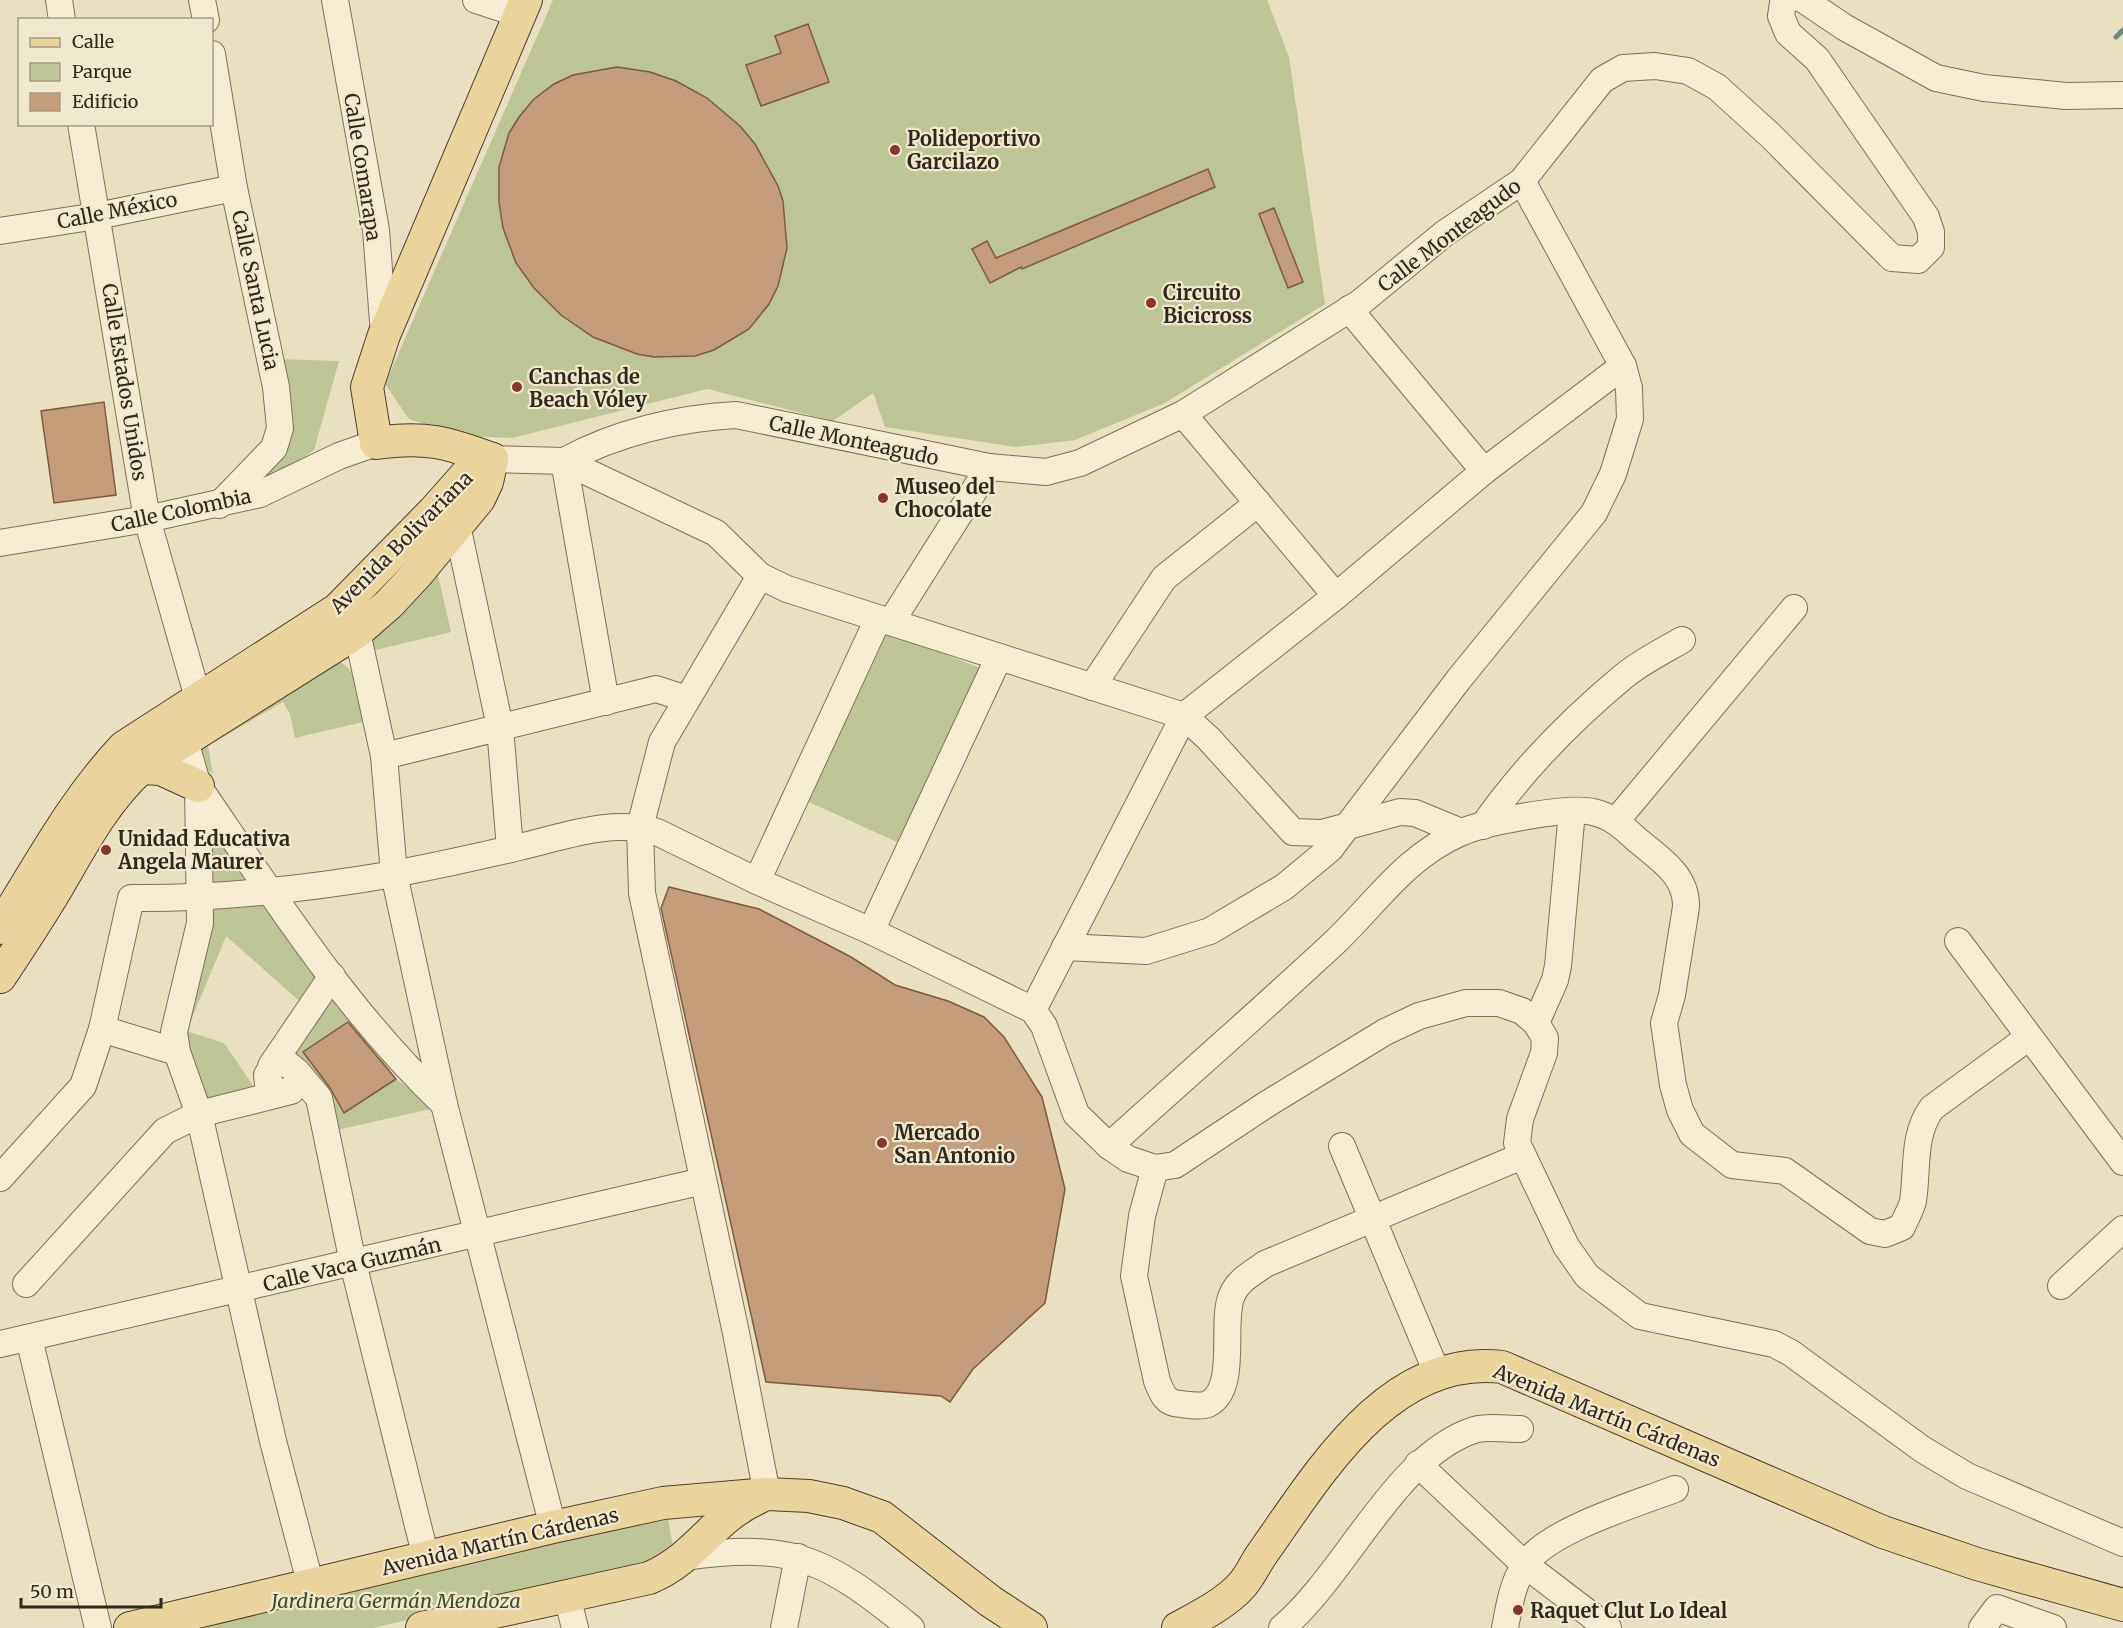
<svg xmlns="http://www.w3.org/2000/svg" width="2123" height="1628" font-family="Merriweather,serif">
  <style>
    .green { fill: #bdc596 }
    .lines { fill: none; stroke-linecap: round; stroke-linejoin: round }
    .stream { stroke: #6b8883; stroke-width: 5 }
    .building { fill: #c49d7a; stroke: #7d5d42; stroke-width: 1.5 }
    .minor-casing { stroke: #80715a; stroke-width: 28 }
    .major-casing { stroke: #4e3f2e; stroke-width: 34 }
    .minor { stroke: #f5ecd3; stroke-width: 26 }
    .major { stroke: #e9d59b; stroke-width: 32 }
    .poi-dot { fill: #893430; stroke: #f1e9cf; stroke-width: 2 }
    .labels { text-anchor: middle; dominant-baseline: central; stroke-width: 4.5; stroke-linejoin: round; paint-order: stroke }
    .poi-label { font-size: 20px; font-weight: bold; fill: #31281d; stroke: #f1e9cf; text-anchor: start }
    .street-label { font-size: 20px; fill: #31281d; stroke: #f1e9cf }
    .park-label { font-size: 20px; font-style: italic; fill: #404c26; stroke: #f1e9cf }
  </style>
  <rect width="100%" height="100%" fill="#e9dfc1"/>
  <g class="green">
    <path d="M 553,0 L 1267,0 L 1289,57 L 1325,304 L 1165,403 L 1075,440 L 1015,447 L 885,427 L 873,393 L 833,421 L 707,389 L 512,438 L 458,436 L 409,419 L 385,384 Z"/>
    <path d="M 275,359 L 339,361 L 314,450 L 269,483 L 242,487 L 291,441 Z"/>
    <path d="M 436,567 L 451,632 L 367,652 L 361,634 Z"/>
    <path d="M 874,627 L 983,669 L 899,843 L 798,797 Z"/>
    <path d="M 337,660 C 362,672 359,697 363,722 L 295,738 L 290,714 L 283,702 L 208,746 L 213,774 L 202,765 L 198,742 Z"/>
    <path d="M 214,822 L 250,880 L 248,886 L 211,884 L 209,826 Z"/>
    <path d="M 259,898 L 319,974 L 305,1006 L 226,936 L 190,1023 L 182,1018 L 208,911 L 219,903 Z"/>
    <path d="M 327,998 L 339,999 L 355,1017 L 396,1079 L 435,1108 L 332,1131 L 292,1052 Z"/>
    <path d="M 183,1030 L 224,1043 L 256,1090 L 205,1101 Z"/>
    <path d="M 668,1518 L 673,1547 L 656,1562 L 373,1628 L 183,1628 L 396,1577 Z"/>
  </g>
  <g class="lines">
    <path class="stream" d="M 2116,37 L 2123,30"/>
  </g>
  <g class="building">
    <path d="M 808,24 L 829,82 L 761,106 L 746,65 L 781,53 L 775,36 Z"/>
    <path d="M 617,67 L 650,72 L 676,81 L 707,98 L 740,126 L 755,144 L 778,186 L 783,201 L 787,248 L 778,286 L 769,304 L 749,329 L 714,350 L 695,356 L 654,357 L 637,354 L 593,337 L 561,315 L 534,288 L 516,263 L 503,228 L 499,202 L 499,167 L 509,133 L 519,117 L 534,99 L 554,84 L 573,75 Z"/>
    <path d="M 1208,169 L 1215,187 L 1022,269 L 1021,267 L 990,283 L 972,249 L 987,241 L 996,258 Z"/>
    <path d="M 1274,208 L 1303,282 L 1288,288 L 1259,214 Z"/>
    <path d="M 104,402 L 116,495 L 54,503 L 41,411 Z"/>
    <path d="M 669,887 L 759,909 L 851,957 L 895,985 L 948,1001 L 984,1017 L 1004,1037 L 1042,1097 L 1065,1189 L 1045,1303 L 973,1369 L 950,1402 L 941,1396 L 766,1382 L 661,908 Z"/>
    <path d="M 348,1022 L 396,1079 L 344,1113 L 330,1088 L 303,1052 Z"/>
  </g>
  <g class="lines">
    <defs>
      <g id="minor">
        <path d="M 59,0 L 62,20"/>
        <path d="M 202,0 L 206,20"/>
        <path d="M 335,0 L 376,230 L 384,335"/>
        <path d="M 476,0 L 519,14"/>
        <path d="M 1804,0 L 1844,27 L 1936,78 L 1984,88 L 2066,96 L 2123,95"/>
        <path d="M 212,54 L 234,188 L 276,387 L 280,428 L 274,448 L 219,505"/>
        <path d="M 81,124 L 147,519 L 198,698 L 185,741 L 198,786 L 200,923 L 174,1032 L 177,1052 L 199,1114 L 273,1441 L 311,1586"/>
        <path d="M 0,231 L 97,216 L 234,188"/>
        <path d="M 1349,309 L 1484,471"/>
        <path d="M 1183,414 L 1336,596"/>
        <path d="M 492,459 L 564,461 L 716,533 L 760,576 L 787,589 L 1184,716 L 1209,739 L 1293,832 L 1322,833 L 1400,812 L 1415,813 L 1461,832"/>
        <path d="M 564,461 C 616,433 677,418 736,415 L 989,467 L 1046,472 L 1080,463 L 1183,414 L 1361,302 L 1445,233 L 1522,181 L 1602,80 L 1623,68 L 1655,66 L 1688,71 L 1717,87 L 1771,136 L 1892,258 L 1918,260 L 1931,247 L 1931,232 L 1926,217 L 1817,59 L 1788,33 L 1781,16 L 1783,3 L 1788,0"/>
        <path d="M 564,461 L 606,702"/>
        <path d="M 446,518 L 457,525 L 500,727 L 510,849"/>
        <path d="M 0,543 L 147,519 L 260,494 L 339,456 L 376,443"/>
        <path d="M 760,576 L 662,742 L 640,827 L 642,893 L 736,1333 L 767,1494"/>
        <path d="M 345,618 L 357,632 L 384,756 L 394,874 L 444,1104 L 553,1527"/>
        <path d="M 891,622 L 989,467"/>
        <path d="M 1092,687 L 1164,578 L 1258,503"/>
        <path d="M 384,756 L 656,689 L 687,699"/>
        <path d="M 198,786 C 273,896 347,1012 444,1104"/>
        <path d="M 1616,821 L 1794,608"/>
        <path d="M 1483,826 C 1522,770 1571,720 1624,676 C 1641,662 1663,651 1682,640"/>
        <path d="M 757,881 L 878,619"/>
        <path d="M 871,931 L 999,657"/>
        <path d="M 1958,941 L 2123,1162"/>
        <path d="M 1065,947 L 1146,951 L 1210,931 L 1284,887 L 1330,849 L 1459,679 L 1594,513 L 1613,474 L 1630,419 L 1629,388 L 1623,366"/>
        <path d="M 1033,1010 L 1184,716 L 1336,596 L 1484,471 L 1623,366 L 1522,181"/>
        <path d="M 1536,1023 L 1555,980 L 1558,966 L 1572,811"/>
        <path d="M 102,1029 L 177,1052"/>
        <path d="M 271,1066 L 332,976"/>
        <path d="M 297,1072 L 319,1098 L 353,1263 L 426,1558"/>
        <path d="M 1109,1146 C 1184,1078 1261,1011 1335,942 C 1377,902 1404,858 1460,833 C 1483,822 1570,806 1593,812 C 1611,816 1622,826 1635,838 C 1658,858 1687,874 1686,907 L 1672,995 L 1664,1023 L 1673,1085 L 1680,1110 L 1692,1134 L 1732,1165 L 1785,1171 L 1870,1231 L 1885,1234 L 1902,1227 C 1905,1219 1911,1210 1913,1201 C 1918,1169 1912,1135 1932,1108 L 2029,1037"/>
        <path d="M 1342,1146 L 1437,1373"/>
        <path d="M 1155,1168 L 1142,1216 L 1134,1276 L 1157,1381 C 1162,1394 1166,1404 1181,1404 C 1189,1405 1201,1407 1208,1404 C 1239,1389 1220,1321 1232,1295 C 1238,1280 1253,1273 1265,1264 L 1522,1156"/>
        <path d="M 0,1178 L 83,1086 L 102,1029 L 131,898 C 219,899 306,889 394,874 C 435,866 477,857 519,847 C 563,837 612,818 657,832 L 757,881 L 871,931 L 1033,1010 L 1044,1026 L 1076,1114 L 1109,1146 L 1128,1159 L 1155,1168 L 1175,1165 L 1267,1104 L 1385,1032 L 1419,1016 L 1466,1003 L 1499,1003 L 1522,1011 L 1536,1023 L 1545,1038 L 1544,1053 L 1520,1119 L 1517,1143 L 1566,1246 L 1587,1276 L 1640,1316 L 1774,1344 L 1791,1353 L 1922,1449 L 1967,1476 L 2123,1543"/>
        <path d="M 26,1284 L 165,1131 L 199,1114 L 291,1091 L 297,1082 L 297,1072 L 285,1062 L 275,1064 L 267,1075 L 268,1084 L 280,1093"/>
        <path d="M 2061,1286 L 2123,1229"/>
        <path d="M 29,1338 L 98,1628"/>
        <path d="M 0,1344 L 703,1181"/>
        <path d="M 1418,1464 L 1524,1564 L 1608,1628"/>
        <path d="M 686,1557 C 795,1541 828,1561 911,1628"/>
        <path d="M 567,1596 L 575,1628"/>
        <path d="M 784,1628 L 798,1557"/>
        <path d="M 1282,1628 C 1347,1573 1395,1456 1474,1430 C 1487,1426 1506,1429 1520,1429"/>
        <path d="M 1505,1628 C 1509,1607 1512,1585 1524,1566 C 1545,1531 1636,1504 1675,1489"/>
        <path d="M 1982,1628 L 1997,1608 L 2053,1628"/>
      </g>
      <g id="major">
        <path d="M 492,459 C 446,442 425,436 376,443 L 367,387 L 384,335 L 526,0"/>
        <path d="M 141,768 L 161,769 L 198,786"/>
        <path d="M 0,928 C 39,866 73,801 124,747 L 338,609 L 434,511 L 466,475 L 492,459"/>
        <path d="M 0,977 C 20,947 39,918 57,888 C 82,845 104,802 141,768 L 357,632 L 389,604 L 417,574 L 479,499 L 487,482 L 492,459"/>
        <path d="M 130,1628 L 553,1527 L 663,1503 L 767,1494 L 809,1496 L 843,1503 L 882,1517 L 990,1601 L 1031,1628"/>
        <path d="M 422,1628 L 649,1578 C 697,1558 711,1519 758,1498"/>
        <path d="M 1178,1628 C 1200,1616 1225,1604 1242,1585 C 1250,1576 1255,1564 1262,1554 C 1318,1475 1389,1353 1502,1367 L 1883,1532 L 1977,1564 L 2123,1605"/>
      </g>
    </defs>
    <use href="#minor" class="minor-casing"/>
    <use href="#major" class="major-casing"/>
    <use href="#minor" class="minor"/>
    <use href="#major" class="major"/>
  </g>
  <g class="poi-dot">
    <circle cx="895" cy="150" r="6"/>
    <circle cx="1151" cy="303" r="6"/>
    <circle cx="517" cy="387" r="6"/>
    <circle cx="883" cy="498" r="6"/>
    <circle cx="106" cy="850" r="6"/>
    <circle cx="882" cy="1143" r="6"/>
    <circle cx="1518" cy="1610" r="6"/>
  </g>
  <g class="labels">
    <g class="poi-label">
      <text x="907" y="138">Polideportivo<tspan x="907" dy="23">Garcilazo</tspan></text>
      <text x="1163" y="292">Circuito<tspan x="1163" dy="23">Bicicross</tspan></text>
      <text x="529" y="376">Canchas de<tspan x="529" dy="23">Beach Vóley</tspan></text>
      <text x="895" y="486">Museo del<tspan x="895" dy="23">Chocolate</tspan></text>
      <text x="118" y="838">Unidad Educativa<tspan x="118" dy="23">Angela Maurer</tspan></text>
      <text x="894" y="1132">Mercado<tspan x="894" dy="23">San Antonio</tspan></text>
      <text x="1530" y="1610">Raquet Clut Lo Ideal</text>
    </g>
    <g class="street-label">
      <text transform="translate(363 167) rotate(81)">Calle Comarapa</text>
      <text transform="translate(117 210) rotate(-11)">Calle México</text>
      <text transform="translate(1449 235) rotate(-37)">Calle Monteagudo</text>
      <text transform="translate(256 290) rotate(78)">Calle Santa Lucia</text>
      <text transform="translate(125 382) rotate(81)">Calle Estados Unidos</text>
      <text transform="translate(854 440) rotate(12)">Calle Monteagudo</text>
      <text transform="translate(181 510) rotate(-12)">Calle Colombia</text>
      <text transform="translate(401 542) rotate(-45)">Avenida Bolivariana</text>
      <text transform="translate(352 1264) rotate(-13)">Calle Vaca Guzmán</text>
      <text transform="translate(1607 1415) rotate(22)">Avenida Martín Cárdenas</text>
      <text transform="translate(500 1541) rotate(-13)">Avenida Martín Cárdenas</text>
    </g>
    <g class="park-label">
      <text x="396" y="1600">Jardinera Germán Mendoza</text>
    </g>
  </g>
  <rect x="18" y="18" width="195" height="108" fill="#f1e9cf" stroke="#a49c88" stroke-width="1.5"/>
  <rect x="30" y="38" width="30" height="9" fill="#e9d59b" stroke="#a49c88" stroke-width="1.5"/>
  <text x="72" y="48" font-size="18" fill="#31281d">Calle</text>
  <rect x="30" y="63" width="30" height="18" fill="#bdc596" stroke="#a49c88" stroke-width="1.5"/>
  <text x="72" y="78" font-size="18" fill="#31281d">Parque</text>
  <rect x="30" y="93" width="30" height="18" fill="#c49d7a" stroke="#a49c88" stroke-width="1.5"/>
  <text x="72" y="108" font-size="18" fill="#31281d">Edificio</text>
  <path d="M21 1598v9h140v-9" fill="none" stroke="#31281d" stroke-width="3"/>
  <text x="30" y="1598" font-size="18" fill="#31281d" stroke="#f1e9cf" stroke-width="4.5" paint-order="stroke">50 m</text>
</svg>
